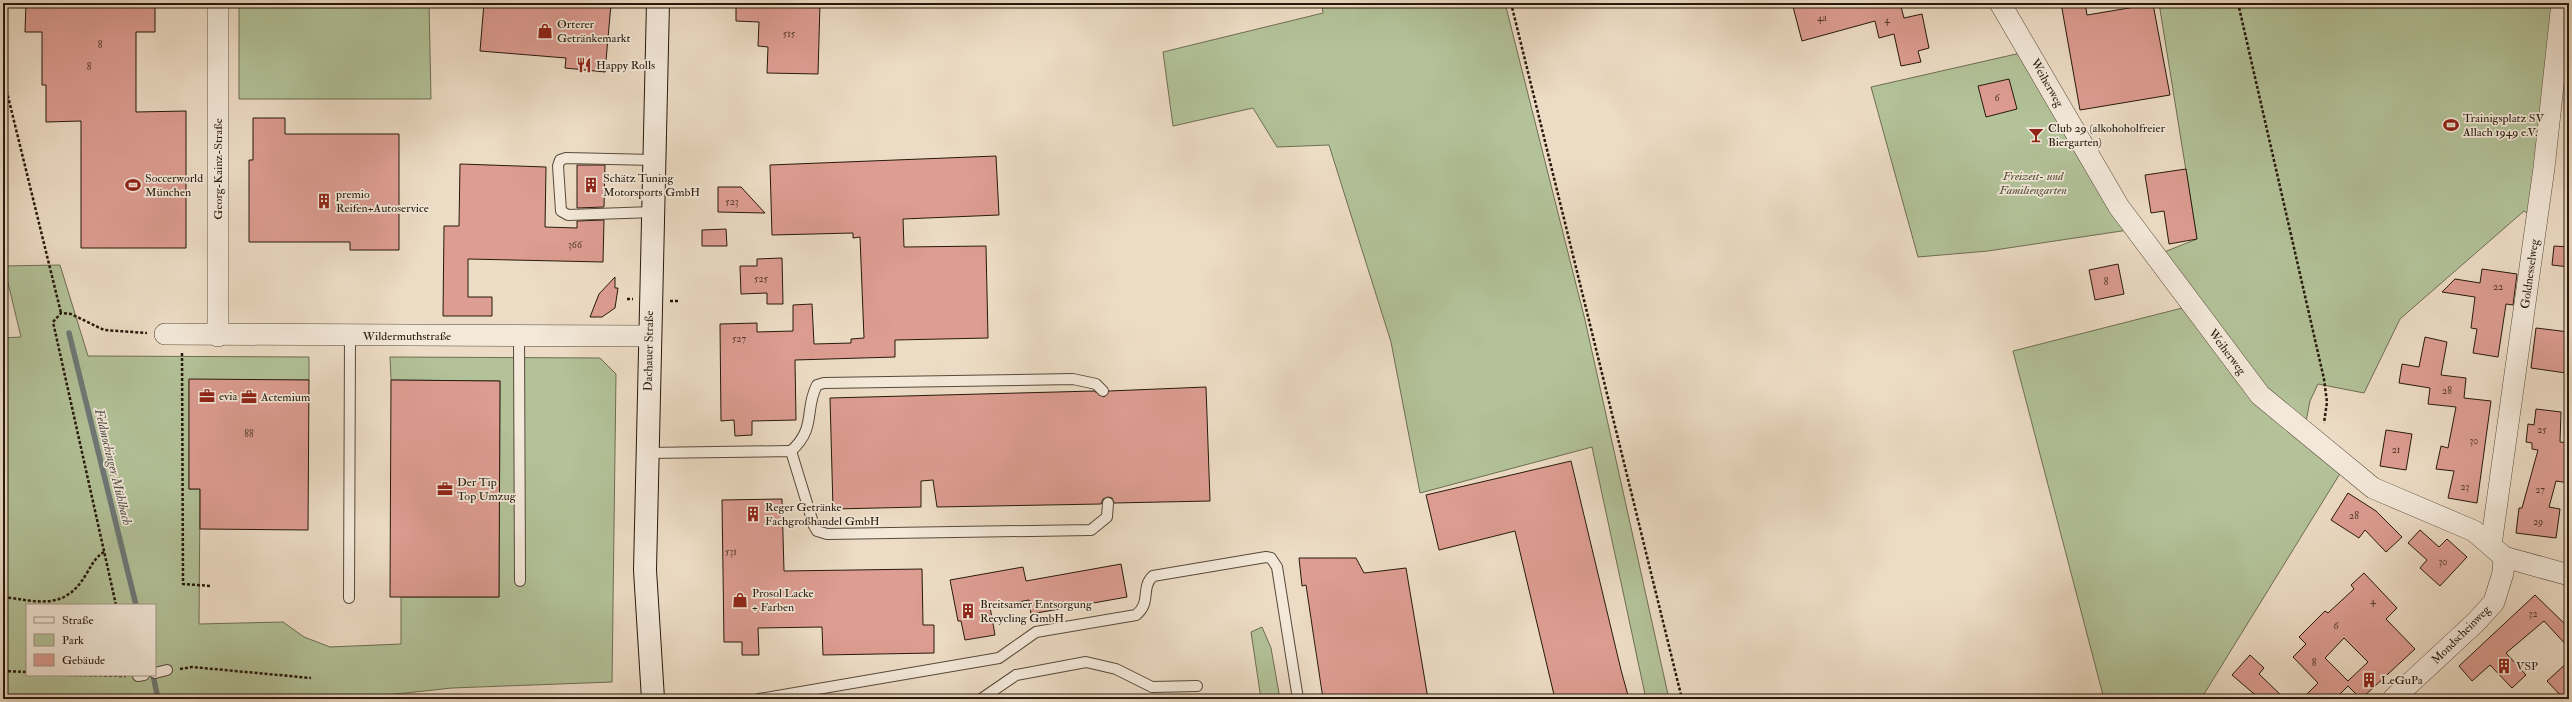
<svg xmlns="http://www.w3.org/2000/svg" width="2572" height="702" font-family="'IM FELL Double Pica',serif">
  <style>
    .green { fill: #b3c299; stroke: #6d6e52; fill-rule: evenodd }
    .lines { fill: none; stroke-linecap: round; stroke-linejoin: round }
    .stream { stroke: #6e7977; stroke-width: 5.5 }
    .building { fill: #dd9d92; stroke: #27190c; fill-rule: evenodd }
    .service-casing { stroke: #584a3a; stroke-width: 12 }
    .minor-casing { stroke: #584a3a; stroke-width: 22 }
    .secondary-casing { stroke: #27190c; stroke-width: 24 }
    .path { stroke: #27190c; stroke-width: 2.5; stroke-dasharray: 3 2; stroke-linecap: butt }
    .service { stroke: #f3e8d9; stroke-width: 10 }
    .minor { stroke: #f3e8d9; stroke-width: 21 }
    .secondary { stroke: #f3e8d9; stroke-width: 22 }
    .labels { text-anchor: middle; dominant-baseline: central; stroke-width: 3.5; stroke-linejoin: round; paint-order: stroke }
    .number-label { font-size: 10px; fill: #543a2e }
    .poi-label { font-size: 12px; fill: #27190c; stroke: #f3e8d9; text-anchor: start }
    .street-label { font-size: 12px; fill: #27190c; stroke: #f3e8d9 }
    .park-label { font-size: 12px; font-style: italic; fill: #514c36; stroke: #f3e8d9 }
    .water-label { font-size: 13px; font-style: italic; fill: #50514a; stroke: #f3e8d9 }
  </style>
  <rect width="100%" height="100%" fill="#eddcc5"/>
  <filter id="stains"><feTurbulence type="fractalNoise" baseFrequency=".005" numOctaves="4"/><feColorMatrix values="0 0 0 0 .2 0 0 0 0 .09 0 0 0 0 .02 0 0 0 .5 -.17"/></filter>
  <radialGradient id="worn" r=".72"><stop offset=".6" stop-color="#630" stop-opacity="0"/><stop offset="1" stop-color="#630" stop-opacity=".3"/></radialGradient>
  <g class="green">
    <path d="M 239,3 L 429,3 L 431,99 L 239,99 Z"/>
    <path d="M 1322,3 L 1505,3 L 1585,320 L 1669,699 L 1646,699 L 1592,447 L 1420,493 L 1391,342 L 1329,145 L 1277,147 L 1253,108 L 1173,126 L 1163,52 L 1323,13 Z"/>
    <path d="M 2159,3 L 2560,3 L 2534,217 L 2524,211 L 2400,319 L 2364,393 L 2318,384 L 2310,401 L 2303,437 L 2341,472 L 2201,699 L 2104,699 L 2013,351 L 2194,305 L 2154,256 L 2197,239 Z"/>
    <path d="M 2025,52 L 2135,229 L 1988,251 L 1918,257 L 1871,87 Z"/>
    <path d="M 60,265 L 88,356 L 309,357 L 309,380 L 189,380 L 189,489 L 200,489 L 199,624 L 283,622 L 304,637 L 330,647 L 401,644 L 401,597 L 499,597 L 500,381 L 391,380 L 390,357 L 600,358 L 616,374 L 612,682 L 452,688 L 350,699 L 241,695 L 237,699 L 3,699 L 3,338 L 21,337 L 4,266 ZM 27,605 L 155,605 L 155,675 L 27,675 Z"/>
    <path d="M 1262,627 L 1271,648 L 1280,699 L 1261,699 L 1251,632 Z"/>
  </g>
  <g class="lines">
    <g class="stream">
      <path d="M 69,333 L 136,605"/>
      <path d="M 153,675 L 158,699"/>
    </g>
  </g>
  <g class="building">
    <path d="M 26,3 L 155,3 L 155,32 L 136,32 L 136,112 L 186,111 L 186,248 L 81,248 L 81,121 L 46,122 L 46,85 L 42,85 L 42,32 L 25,32 Z"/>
    <path d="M 484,3 L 611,4 L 605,72 L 565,68 L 566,58 L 480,51 Z"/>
    <path d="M 736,3 L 820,3 L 818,74 L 767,73 L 768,47 L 758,46 L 759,22 L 736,21 Z"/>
    <path d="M 1792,3 L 1825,3 L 1826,8 L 1843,3 L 1900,3 L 1904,18 L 1922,14 L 1929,48 L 1918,51 L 1921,62 L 1901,66 L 1894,34 L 1879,38 L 1875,21 L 1802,41 Z"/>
    <path d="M 2061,3 L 2085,3 L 2087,15 L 2153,4 L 2170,95 L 2080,110 Z"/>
    <path d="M 2009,79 L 2017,109 L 1986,117 L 1978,86 Z"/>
    <path d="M 253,118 L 285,118 L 285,134 L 399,134 L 399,250 L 350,250 L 350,242 L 249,242 L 249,160 L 253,160 Z"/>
    <path d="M 996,156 L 999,215 L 903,219 L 904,247 L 986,246 L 988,338 L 895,340 L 895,357 L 795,360 L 796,420 L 752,421 L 752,435 L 735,436 L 734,420 L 721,421 L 720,324 L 757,323 L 757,332 L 793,331 L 793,305 L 812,304 L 814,344 L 851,343 L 851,339 L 864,338 L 860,237 L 853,238 L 853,233 L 772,235 L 770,165 Z"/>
    <path d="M 460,164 L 546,167 L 545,227 L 577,228 L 577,221 L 604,220 L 603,262 L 468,259 L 468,297 L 492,297 L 492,316 L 443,316 L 444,226 L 459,226 Z"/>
    <path d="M 577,165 L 605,165 L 604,207 L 577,208 Z"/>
    <path d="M 2186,169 L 2197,239 L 2169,244 L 2164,211 L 2151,213 L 2145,175 Z"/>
    <path d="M 718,187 L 741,187 L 765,213 L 718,212 Z"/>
    <path d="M 726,229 L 727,246 L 702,246 L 702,230 Z"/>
    <path d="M 2554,246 L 2569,247 L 2569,267 L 2552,265 Z"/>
    <path d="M 782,258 L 783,304 L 767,304 L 767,293 L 741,294 L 740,266 L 757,266 L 757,259 Z"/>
    <path d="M 2118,264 L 2124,294 L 2095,300 L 2089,270 Z"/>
    <path d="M 2482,269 L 2517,274 L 2513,305 L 2506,304 L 2498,357 L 2473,353 L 2477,329 L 2471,328 L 2475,297 L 2442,292 L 2455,279 L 2480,283 Z"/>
    <path d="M 615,277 L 615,288 L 618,288 L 615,308 L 602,317 L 590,317 L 599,294 Z"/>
    <path d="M 2536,328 L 2569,332 L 2566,373 L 2531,368 Z"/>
    <path d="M 2425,337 L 2447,342 L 2441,375 L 2466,378 L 2464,398 L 2491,401 L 2477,503 L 2448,498 L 2454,471 L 2436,469 L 2441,446 L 2448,448 L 2456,407 L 2428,404 L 2430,388 L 2399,383 L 2402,364 L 2419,367 Z"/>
    <path d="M 189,379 L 309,380 L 308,530 L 200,529 L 200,489 L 189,489 Z"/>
    <path d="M 391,380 L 500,381 L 499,597 L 390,597 Z"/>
    <path d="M 1206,387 L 1210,501 L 1114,503 L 1112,498 L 1108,497 L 1103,499 L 1101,504 L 937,507 L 933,480 L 921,481 L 921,507 L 833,509 L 830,398 L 1094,391 L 1104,397 L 1109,391 Z"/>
    <path d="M 2536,409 L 2561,412 L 2560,442 L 2569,443 L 2569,483 L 2556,481 L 2549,507 L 2560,509 L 2556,538 L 2516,533 L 2519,508 L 2522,508 L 2538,450 L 2532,449 L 2532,443 L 2526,442 L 2528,424 L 2534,425 Z"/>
    <path d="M 2386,430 L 2412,434 L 2406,470 L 2380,466 Z"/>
    <path d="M 1571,461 L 1621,670 L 1629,699 L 1555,699 L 1515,531 L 1439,550 L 1426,495 Z"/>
    <path d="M 2348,493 L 2376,511 L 2402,537 L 2386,552 L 2365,530 L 2359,538 L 2331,520 Z"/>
    <path d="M 782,499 L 784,571 L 922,569 L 923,625 L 934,625 L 934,653 L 823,655 L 822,627 L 758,628 L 759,655 L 742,655 L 742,642 L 724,642 L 722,500 Z"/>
    <path d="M 2420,530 L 2439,547 L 2447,539 L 2467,557 L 2440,586 L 2420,568 L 2427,560 L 2408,543 Z"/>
    <path d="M 1299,558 L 1356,558 L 1364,573 L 1406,568 L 1428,699 L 1323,699 L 1306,585 L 1302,586 Z"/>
    <path d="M 1121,564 L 1127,597 L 1031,614 L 1029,600 L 990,607 L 995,635 L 965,640 L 961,621 L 958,621 L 950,580 L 1023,567 L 1026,581 Z"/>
    <path d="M 2364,573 L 2397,608 L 2386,619 L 2415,649 L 2361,699 L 2348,686 L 2335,699 L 2302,699 L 2318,683 L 2293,657 L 2306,644 L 2299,637 L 2325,611 L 2328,613 L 2354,589 L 2351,585 ZM 2344,638 L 2368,662 L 2348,681 L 2325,658 Z"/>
    <path d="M 2535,595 L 2569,628 L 2569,648 L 2544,621 L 2506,653 L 2526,675 L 2512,688 L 2490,665 L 2472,681 L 2459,666 Z"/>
    <path d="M 2250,655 L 2264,668 L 2259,674 L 2285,699 L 2260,699 L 2232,675 Z"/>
    <path d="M 2569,661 L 2569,699 L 2564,699 L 2547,681 Z"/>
  </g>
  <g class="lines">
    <defs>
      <g id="service">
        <path d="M 653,212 L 568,215 L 561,211 L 558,166 L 560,160 L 566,158 L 654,160"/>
        <path d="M 519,336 L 520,581"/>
        <path d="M 791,451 C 817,428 804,409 817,385 L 824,383 L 1073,379 L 1096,384 L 1103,391"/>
        <path d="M 647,453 L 791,451 L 814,526 L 817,531 L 827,534 L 1091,530 L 1107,517 L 1108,503"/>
        <path d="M 349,598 L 350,336"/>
        <path d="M 155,673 L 167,670"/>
        <path d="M 138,676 L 144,675"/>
        <path d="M 759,699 L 999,658 L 1036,632 L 1136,615 C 1152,602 1140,588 1153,576 L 1266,557 L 1271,558 L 1277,567 L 1298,699"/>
        <path d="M 981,699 L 1016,675 L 1086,662 L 1116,669 L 1152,687 L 1197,686"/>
      </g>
      <g id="minor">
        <path d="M 218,3 L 218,336"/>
        <path d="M 2000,3 L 2119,207 L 2260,395 L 2373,488 L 2474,531 L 2504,557 L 2569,575"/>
        <path d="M 165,334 L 649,336"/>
        <path d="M 2491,545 L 2544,168 L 2562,3"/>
        <path d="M 2393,699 L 2477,621 L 2494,602 L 2503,573 L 2504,557"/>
      </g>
      <path id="secondary" d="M 653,699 L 645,570 L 658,3"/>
    </defs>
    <use href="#service" class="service-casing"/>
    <use href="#minor" class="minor-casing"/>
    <use href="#secondary" class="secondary-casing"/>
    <g class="path">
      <path d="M 1511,3 L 1682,699"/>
      <path d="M 2238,3 L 2324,379 L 2327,402 L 2324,423"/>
      <path d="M 3,76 L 61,313"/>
      <path d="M 627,299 L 633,299"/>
      <path d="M 670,301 L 679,301"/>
      <path d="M 182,353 L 183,584 L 211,586"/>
      <path d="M 3,597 C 37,601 64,611 85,576 C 91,567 94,558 104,552"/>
      <path d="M 116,605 L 53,322 L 61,313 L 71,314 L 104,330 L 147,333"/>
      <path d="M 180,669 L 192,667 L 311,678"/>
      <path d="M 3,671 L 27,672"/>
      <path d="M 69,675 L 126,676"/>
    </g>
    <use href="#service" class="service"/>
    <use href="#minor" class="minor"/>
    <use href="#secondary" class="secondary"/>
  </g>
  <defs>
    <symbol id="shop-bare" viewBox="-9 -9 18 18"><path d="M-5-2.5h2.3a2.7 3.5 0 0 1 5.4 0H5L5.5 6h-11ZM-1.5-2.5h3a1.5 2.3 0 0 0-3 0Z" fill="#8f2418" stroke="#f3e8d9" stroke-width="2.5" paint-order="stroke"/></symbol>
    <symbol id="restaurant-bare" viewBox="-9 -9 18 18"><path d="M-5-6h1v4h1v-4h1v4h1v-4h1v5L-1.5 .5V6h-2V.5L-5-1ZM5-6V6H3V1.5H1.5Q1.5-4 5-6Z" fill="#8f2418" stroke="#f3e8d9" stroke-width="2.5" paint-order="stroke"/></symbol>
    <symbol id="stadium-bare" viewBox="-9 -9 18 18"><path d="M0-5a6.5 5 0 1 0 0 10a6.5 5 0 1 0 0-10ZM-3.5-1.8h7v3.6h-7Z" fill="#8f2418" stroke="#f3e8d9" stroke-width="2.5" paint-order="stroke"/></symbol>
    <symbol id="bar-bare" viewBox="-9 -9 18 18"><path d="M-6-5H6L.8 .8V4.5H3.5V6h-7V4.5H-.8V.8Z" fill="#8f2418" stroke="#f3e8d9" stroke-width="2.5" paint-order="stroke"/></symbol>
    <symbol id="building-bare" viewBox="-9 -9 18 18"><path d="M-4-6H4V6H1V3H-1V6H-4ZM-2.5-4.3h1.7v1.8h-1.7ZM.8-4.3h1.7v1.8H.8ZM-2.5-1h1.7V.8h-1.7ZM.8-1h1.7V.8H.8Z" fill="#8f2418" stroke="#f3e8d9" stroke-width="2.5" paint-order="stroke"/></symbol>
    <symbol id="office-bare" viewBox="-9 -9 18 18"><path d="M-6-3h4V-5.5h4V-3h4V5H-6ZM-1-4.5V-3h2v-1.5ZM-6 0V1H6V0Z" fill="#8f2418" stroke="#f3e8d9" stroke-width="2.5" paint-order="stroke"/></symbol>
  </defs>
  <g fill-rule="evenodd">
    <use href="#shop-bare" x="534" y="20" width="22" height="22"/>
    <use href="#restaurant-bare" x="573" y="54" width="22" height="22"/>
    <use href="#stadium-bare" x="2440" y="114" width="22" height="22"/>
    <use href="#bar-bare" x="2025" y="124" width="22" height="22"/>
    <use href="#stadium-bare" x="122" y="174" width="22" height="22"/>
    <use href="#building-bare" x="580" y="174" width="22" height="22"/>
    <use href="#building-bare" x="313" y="190" width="22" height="22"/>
    <use href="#office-bare" x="196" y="385" width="22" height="22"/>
    <use href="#office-bare" x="238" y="386" width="22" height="22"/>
    <use href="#office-bare" x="434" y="478" width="22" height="22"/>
    <use href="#building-bare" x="742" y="503" width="22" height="22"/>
    <use href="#shop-bare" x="729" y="589" width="22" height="22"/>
    <use href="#building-bare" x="957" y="600" width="22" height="22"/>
    <use href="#building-bare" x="2493" y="655" width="22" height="22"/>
    <use href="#building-bare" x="2358" y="669" width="22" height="22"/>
  </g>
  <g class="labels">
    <g class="number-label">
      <text x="1822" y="18">4a</text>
      <text x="1887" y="20">4</text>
      <text x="789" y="34">515</text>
      <text x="100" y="45">8</text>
      <text x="89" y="67">8</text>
      <text x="1997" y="98">6</text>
      <text x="732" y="202">523</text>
      <text x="575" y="245">366</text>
      <text x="761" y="279">525</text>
      <text x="2106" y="282">8</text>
      <text x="2498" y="287">22</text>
      <text x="739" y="339">527</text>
      <text x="2447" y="391">28</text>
      <text x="2542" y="430">25</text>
      <text x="249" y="434">88</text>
      <text x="2474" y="441">30</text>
      <text x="2396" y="450">21</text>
      <text x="2465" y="487">23</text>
      <text x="2540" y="490">27</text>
      <text x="2354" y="516">28</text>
      <text x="2538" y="522">29</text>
      <text x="731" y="552">531</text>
      <text x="2443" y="562">30</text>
      <text x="2373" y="601">4</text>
      <text x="2533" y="614">32</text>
      <text x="2336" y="626">6</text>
      <text x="2314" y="663">8</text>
    </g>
    <g class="poi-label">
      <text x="557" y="24">Orterer<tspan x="557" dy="14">Getränkemarkt</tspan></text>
      <text x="596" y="65">Happy Rolls</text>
      <text x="2463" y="118">Trainigsplatz SV<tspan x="2463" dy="14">Allach 1949 e.V.</tspan></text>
      <text x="2048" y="128">Club 29 (alkohoholfreier<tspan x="2048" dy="14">Biergarten)</tspan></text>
      <text x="145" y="178">Soccerworld<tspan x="145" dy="14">München</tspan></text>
      <text x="603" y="178">Schätz Tuning<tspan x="603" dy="14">Motorsports GmbH</tspan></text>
      <text x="336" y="194">premio<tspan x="336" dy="14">Reifen+Autoservice</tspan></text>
      <text x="219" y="396">evia</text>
      <text x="261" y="397">Actemium</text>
      <text x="457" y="482">Der Tip<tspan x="457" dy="14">Top Umzug</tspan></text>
      <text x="765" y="507">Reger Getränke<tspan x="765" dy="14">Fachgroßhandel GmbH</tspan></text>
      <text x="752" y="593">Prosol Lacke<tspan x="752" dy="14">+ Farben</tspan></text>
      <text x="980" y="604">Breitsamer Entsorgung<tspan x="980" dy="14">Recycling GmbH</tspan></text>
      <text x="2516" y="666">VSP</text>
      <text x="2381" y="680">LeGuPa</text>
    </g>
    <g class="street-label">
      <text transform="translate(2047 83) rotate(60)">Weiherweg</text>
      <text transform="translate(218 169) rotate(-90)">Georg-Kainz-Straße</text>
      <text transform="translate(2530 274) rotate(-82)">Goldnesselweg</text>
      <text x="407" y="336">Wildermuthstraße</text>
      <text transform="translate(649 351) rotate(-89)">Dachauer Straße</text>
      <text transform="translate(2227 352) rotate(53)">Weiherweg</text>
      <text transform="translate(2461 635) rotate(-45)">Mondscheinweg</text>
    </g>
    <g class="park-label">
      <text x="2033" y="176">Freizeit- und<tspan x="2033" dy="14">Familiengarten</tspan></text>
    </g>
    <g class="water-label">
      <text transform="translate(113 467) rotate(76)">Feldmochinger Mühlbach</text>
    </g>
  </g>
  <rect width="2572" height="702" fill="none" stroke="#eddcc5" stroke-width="16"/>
  <rect x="4" y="4" width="2564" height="694" fill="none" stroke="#27190c" stroke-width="2"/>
  <rect x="8" y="8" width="2556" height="686" fill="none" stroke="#27190c"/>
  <rect x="26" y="604" width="130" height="72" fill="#f3e8d9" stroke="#a19587"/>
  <rect x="34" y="617" width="20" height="6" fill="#f3e8d9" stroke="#a19587"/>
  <text x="62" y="624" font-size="12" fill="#27190c">Straße</text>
  <rect x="34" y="634" width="20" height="12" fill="#b3c299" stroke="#a19587"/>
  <text x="62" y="644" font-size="12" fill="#27190c">Park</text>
  <rect x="34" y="654" width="20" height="12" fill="#dd9d92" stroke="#a19587"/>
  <text x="62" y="664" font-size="12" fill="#27190c">Gebäude</text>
  <rect width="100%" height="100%" filter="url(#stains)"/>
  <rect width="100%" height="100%" fill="url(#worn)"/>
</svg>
